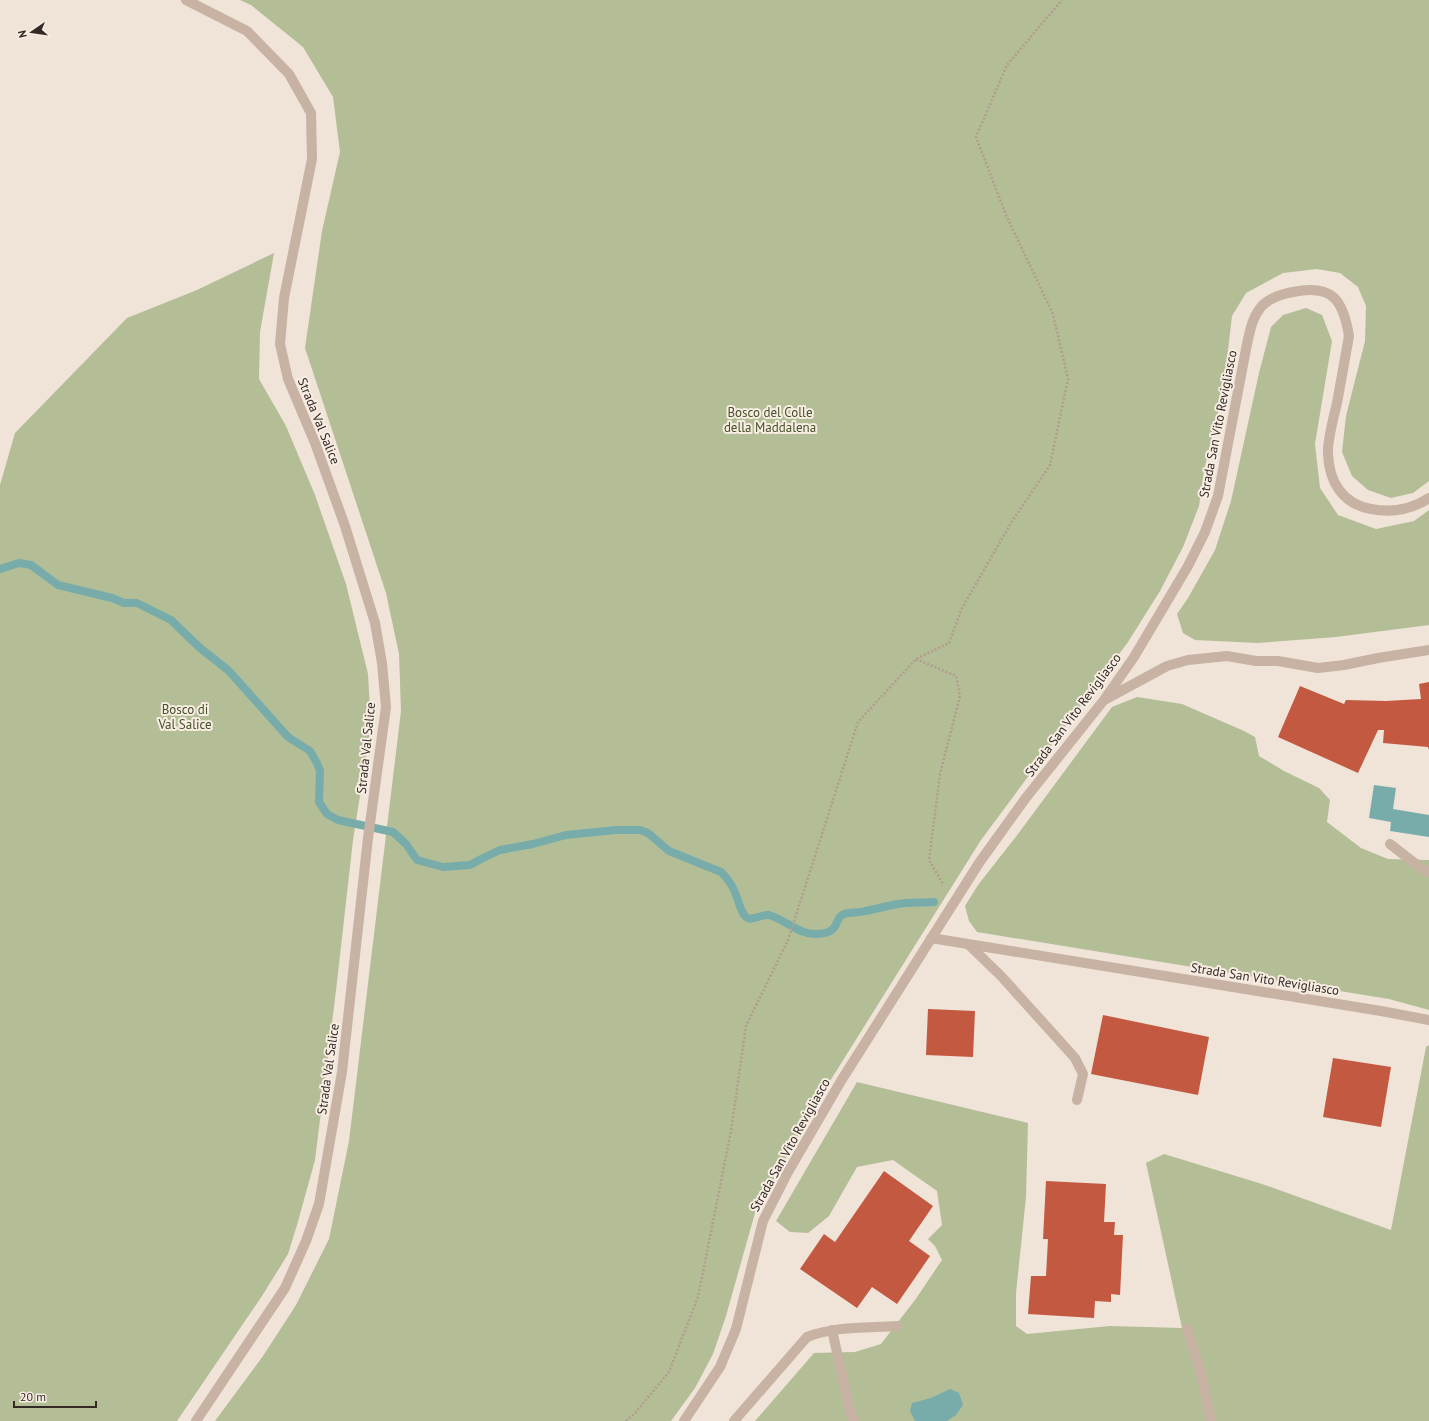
<svg xmlns="http://www.w3.org/2000/svg" width="1429" height="1421" font-family="'PT Sans',sans-serif">
  <style>
    .green { fill: #b3be97 }
    .water { fill: #77acab }
    .lines { fill: none; stroke-linecap: round; stroke-linejoin: round }
    .stream { stroke: #77acab; stroke-width: 8 }
    .building { fill: #c45941 }
    .path { stroke: #b39c8e; stroke-width: 2.5; stroke-dasharray: 2 2; stroke-linecap: butt }
    .minor { stroke: #c7b2a3; stroke-width: 10 }
    .labels { text-anchor: middle; dominant-baseline: central; stroke-width: 4; stroke-linejoin: round; paint-order: stroke }
    .park-label { font-size: 13px; fill: #445029; stroke: #f8ede3 }
    .street-label { font-size: 13px; fill: #332925; stroke: #f8ede3 }
  </style>
  <rect width="100%" height="100%" fill="#f0e3d7"/>
  <g class="green">
    <path d="M 240,0 L 1429,0 L 1429,481 L 1413,493 L 1391,498 L 1368,490 L 1352,476 L 1342,452 L 1346,416 L 1365,341 L 1366,306 L 1358,287 L 1340,273 L 1317,269 L 1283,273 L 1246,293 L 1232,316 L 1223,393 L 1204,470 L 1199,506 L 1183,547 L 1160,591 L 1128,642 L 981,840 L 820,1097 L 755,1213 L 726,1316 L 713,1354 L 695,1388 L 671,1421 L 215,1421 L 263,1356 L 296,1305 L 329,1239 L 349,1141 L 401,711 L 399,654 L 386,593 L 305,348 L 322,231 L 340,152 L 333,97 L 303,47 L 251,5 Z"/>
    <path d="M 274,253 L 260,332 L 259,379 L 286,426 L 315,495 L 346,584 L 368,674 L 371,726 L 353,840 L 337,982 L 315,1160 L 297,1225 L 288,1254 L 262,1296 L 177,1421 L 0,1421 L 0,485 L 15,433 L 127,318 L 197,290 Z"/>
    <path d="M 1306,308 L 1322,315 L 1332,341 L 1315,444 L 1320,488 L 1338,515 L 1376,529 L 1414,521 L 1429,510 L 1429,625 L 1336,637 L 1258,643 L 1195,640 L 1183,633 L 1177,614 L 1188,598 L 1215,550 L 1231,501 L 1259,373 L 1271,327 L 1283,315 Z"/>
    <path d="M 1137,697 L 1182,704 L 1244,731 L 1255,737 L 1259,756 L 1284,771 L 1319,788 L 1330,800 L 1327,822 L 1361,848 L 1388,859 L 1429,860 L 1429,1010 L 1389,999 L 977,932 L 969,921 L 965,906 L 978,885 L 1018,834 L 1112,707 Z"/>
    <path d="M 1429,1045 L 1429,1421 L 755,1421 L 814,1353 L 855,1352 L 881,1344 L 915,1300 L 942,1260 L 935,1246 L 928,1239 L 942,1225 L 937,1191 L 893,1160 L 857,1167 L 829,1216 L 808,1233 L 790,1232 L 776,1221 L 857,1082 L 1028,1123 L 1026,1197 L 1016,1293 L 1016,1326 L 1027,1334 L 1110,1326 L 1182,1328 L 1146,1163 L 1164,1154 L 1262,1184 L 1391,1230 L 1426,1047 Z"/>
  </g>
  <g class="water">
    <path d="M 1374,785 L 1396,788 L 1393,809 L 1429,815 L 1429,837 L 1390,831 L 1391,822 L 1369,818 Z"/>
    <path d="M 950,1389 L 959,1393 L 963,1405 L 956,1415 L 947,1421 L 915,1421 L 910,1411 L 912,1403 L 931,1398 Z"/>
  </g>
  <g class="lines">
    <path class="stream" d="M 0,569 L 19,563 L 31,565 L 58,585 L 112,598 L 124,603 L 137,603 L 171,620 L 200,648 L 228,670 L 288,737 L 310,751 L 317,763 L 320,771 L 319,802 L 327,814 L 338,820 L 393,832 L 406,844 L 417,860 L 443,867 L 470,865 L 483,858 L 500,850 L 533,844 L 566,835 L 616,830 L 640,830 L 648,833 L 669,851 L 721,872 C 727,878 733,886 736,895 C 739,901 740,912 746,917 C 751,922 762,914 769,915 C 786,920 799,935 817,934 C 842,933 833,918 844,914 C 850,912 858,913 865,911 C 876,909 887,906 898,904 C 910,902 922,903 934,902"/>
  </g>
  <g class="building">
    <path d="M 1429,682 L 1429,750 L 1428,747 L 1383,743 L 1384,730 L 1378,730 L 1358,773 L 1278,737 L 1300,686 L 1344,704 L 1346,700 L 1386,701 L 1421,699 L 1419,684 Z"/>
    <path d="M 928,1009 L 975,1011 L 973,1057 L 926,1055 Z"/>
    <path d="M 1103,1015 L 1209,1037 L 1198,1095 L 1091,1074 Z"/>
    <path d="M 1333,1058 L 1391,1067 L 1381,1127 L 1323,1117 Z"/>
    <path d="M 884,1171 L 933,1206 L 909,1241 L 930,1256 L 897,1304 L 872,1287 L 857,1308 L 800,1269 L 824,1234 L 835,1242 Z"/>
    <path d="M 1046,1181 L 1106,1184 L 1104,1222 L 1115,1222 L 1114,1235 L 1123,1235 L 1120,1295 L 1111,1294 L 1111,1302 L 1095,1301 L 1094,1318 L 1028,1314 L 1031,1276 L 1046,1276 L 1048,1239 L 1043,1239 Z"/>
  </g>
  <g class="lines">
    <g class="path">
      <path d="M 916,659 L 956,676 L 960,696 L 940,774 L 929,860 L 943,884"/>
      <path d="M 626,1421 L 635,1413 L 669,1372 L 698,1297 L 731,1131 L 746,1026 L 788,940 L 858,722 L 916,659 L 949,643 L 962,608 L 1011,523 L 1050,465 L 1068,379 L 1053,314 L 1006,215 L 976,137 L 1007,65 L 1062,0"/>
    </g>
    <g class="minor">
      <path d="M 186,0 L 247,31 L 289,74 L 311,113 L 312,159 L 284,298 L 280,344 L 288,379 L 315,443 L 345,526 L 375,623 L 382,663 L 386,707 L 368,838 L 342,1072 L 319,1204 L 306,1241 L 285,1288 L 196,1421"/>
      <path d="M 1106,699 L 1167,666 L 1188,660 L 1227,656 L 1256,661 L 1278,661 L 1318,668 L 1344,665 L 1378,658 L 1429,650"/>
      <path d="M 1390,844 L 1422,869 L 1429,872"/>
      <path d="M 931,938 L 1381,1011 L 1429,1020"/>
      <path d="M 969,945 L 1001,976 L 1075,1058 L 1083,1074 L 1077,1100"/>
      <path d="M 1187,1329 L 1201,1373 L 1211,1421"/>
      <path d="M 832,1330 L 851,1415 L 854,1421"/>
      <path d="M 684,1421 L 720,1367 L 736,1329 L 763,1221 L 788,1172 L 841,1081 L 979,863 L 1025,799 L 1104,700 L 1134,657 L 1188,566 L 1205,532 L 1218,496 L 1247,344 C 1250,331 1252,318 1261,307 C 1268,299 1282,294 1293,292 C 1333,284 1343,300 1349,336 C 1345,358 1341,381 1337,403 C 1334,416 1327,441 1328,454 C 1329,481 1342,504 1371,509 C 1392,513 1411,510 1429,498"/>
      <path d="M 734,1421 L 807,1337 C 835,1326 867,1328 897,1326"/>
    </g>
  </g>
  <g class="labels">
    <g class="park-label">
      <text x="770" y="412">Bosco del Colle<tspan x="770" dy="15">della Maddalena</tspan></text>
      <text x="185" y="709">Bosco di<tspan x="185" dy="15">Val Salice</tspan></text>
    </g>
    <g class="street-label">
      <text transform="translate(319 421) rotate(68)">Strada Val Salice</text>
      <text transform="translate(1218 424) rotate(-79)">Strada San Vito Revigliasco</text>
      <text transform="translate(1073 715) rotate(-53)">Strada San Vito Revigliasco</text>
      <text transform="translate(366 748) rotate(-84)">Strada Val Salice</text>
      <text transform="translate(1265 979) rotate(9)">Strada San Vito Revigliasco</text>
      <text transform="translate(328 1069) rotate(-82)">Strada Val Salice</text>
      <text transform="translate(790 1145) rotate(-61)">Strada San Vito Revigliasco</text>
    </g>
  </g>
  <g transform="translate(32 32) rotate(257)" stroke="#f8ede3" stroke-width="3" paint-order="stroke">
  <path d="M0-3L7 15L0 10L-7 15Z" fill="#332925"/>
  <text y="-6" font-size="11" font-weight="bold" text-anchor="middle" fill="#332925">N</text>
  </g>
  <path d="M14 1401v6h82v-6" fill="none" stroke="#332925" stroke-width="2"/>
  <text x="20" y="1401" font-size="12" fill="#332925" stroke="#f8ede3" stroke-width="3" paint-order="stroke">20 m</text>
</svg>
